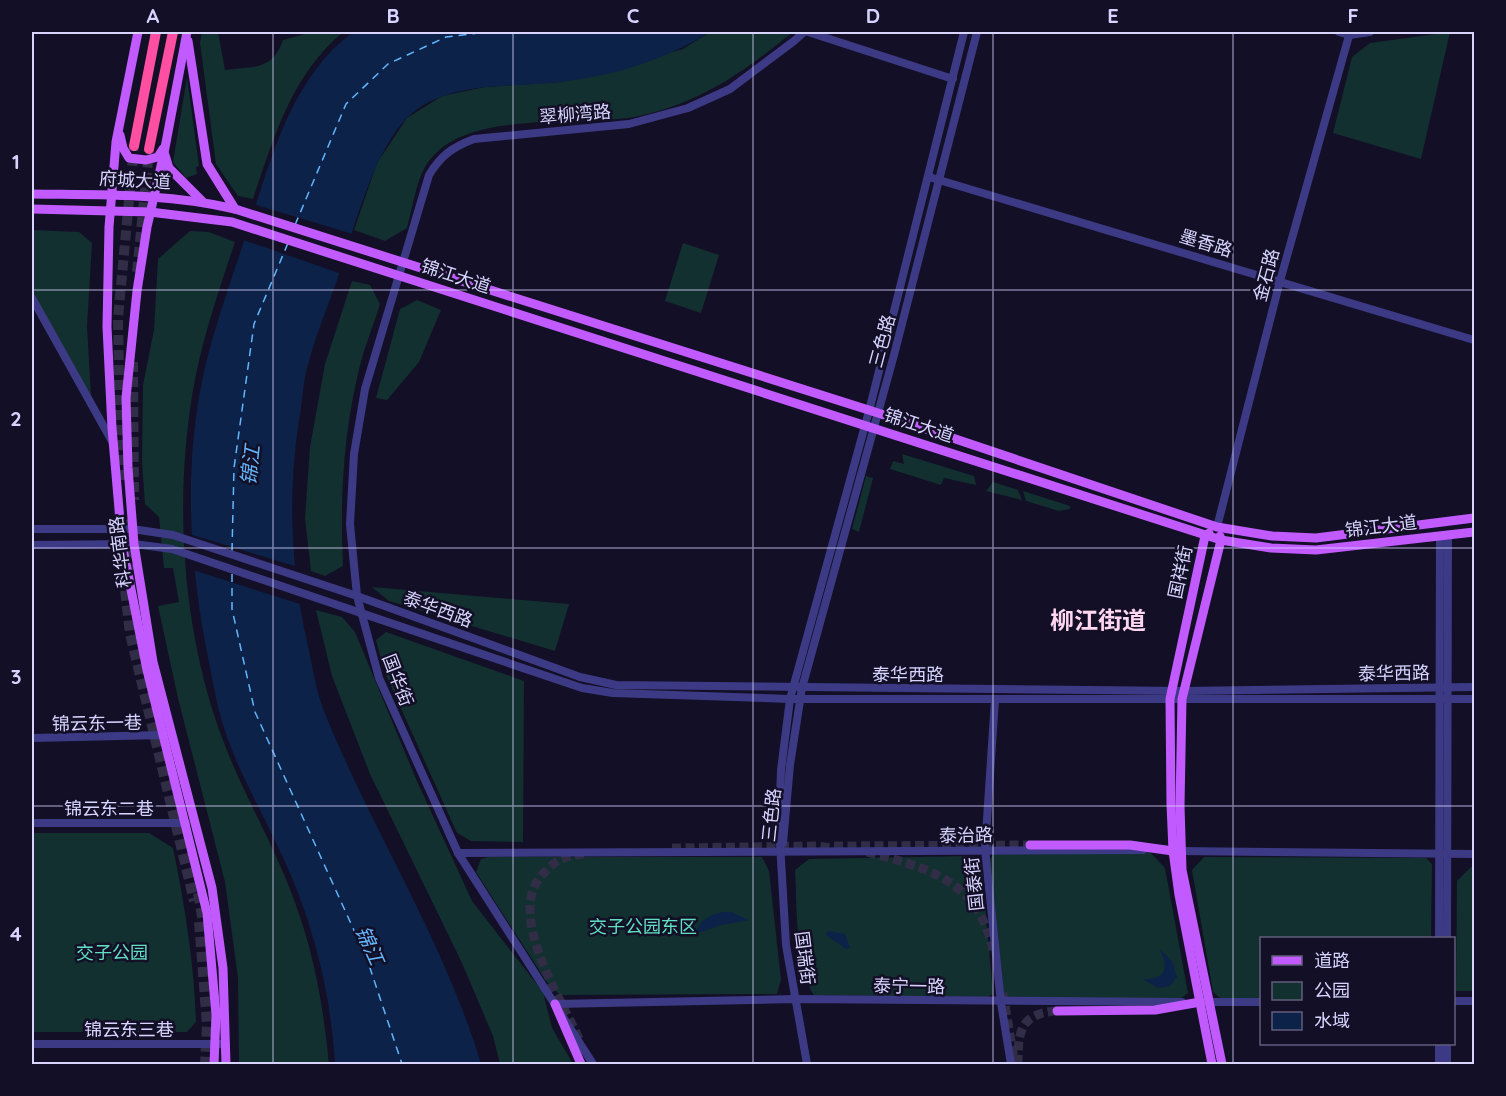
<svg xmlns="http://www.w3.org/2000/svg" width="1506" height="1096" font-family="Quicksand,'Noto Sans SC',sans-serif">
  <style>
    .green { fill: #12302f }
    .water { fill: #0c2248 }
    .pier { fill: #130f26 }
    .lines { fill: none; stroke-linecap: round; stroke-linejoin: round }
    .ferry { stroke: #62b6ff; stroke-width: 1.5; stroke-dasharray: 8 6; stroke-linecap: butt }
    .major-tunnel { stroke: #312d47; stroke-width: 9; stroke-dasharray: 9 4.5; stroke-linecap: butt }
    .highway-tunnel { stroke: #312d47; stroke-width: 10; stroke-dasharray: 10 5; stroke-linecap: butt }
    .minor { stroke: #3d3a85; stroke-width: 8 }
    .major { stroke: #c25bff; stroke-width: 9 }
    .highway { stroke: #ff4fa3; stroke-width: 10 }
    .grid { fill: none; stroke: #d9d4ff; stroke-width: 1.5; stroke-opacity: 0.55 }
    .labels { text-anchor: middle; dominant-baseline: central; stroke-width: 5; stroke-linejoin: round; paint-order: stroke }
    .street-label { font-size: 18px; fill: #d9d4ff; stroke: #130f26 }
    .park-label { font-size: 18px; fill: #5fe0c0; stroke: #130f26 }
    .water-label { font-size: 20px; font-style: italic; fill: #62b6ff; stroke: #130f26 }
    .district-label { font-size: 24px; font-weight: bold; fill: #ffd6f0; stroke: #130f26 }
    .neatline { fill: none; stroke: #d9d4ff; stroke-width: 2 }
    .grid-label { font-size: 20px; text-anchor: middle; font-weight: bold; fill: #d9d4ff }
  </style>
  <rect width="100%" height="100%" fill="#130f26"/>
  <g class="green">
    <path d="M 202,32 L 218,32 L 225,70 C 254,66 272,71 283,40 L 312,32 L 343,32 C 291,76 274,137 253,199 L 238,196 L 216,164 L 200,43 Z"/>
    <path d="M 710,32 L 793,32 C 743,72 704,101 639,116 C 579,129 455,105 423,171 C 415,188 412,210 407,228 L 385,241 L 354,230 L 377,163 L 407,118 L 442,96 L 485,87 L 561,82 L 683,49 Z"/>
    <path d="M 1450,32 L 1421,159 L 1333,133 L 1352,57 L 1370,43 Z"/>
    <path d="M 187,77 L 199,166 L 196,167 L 197,174 L 186,178 L 173,162 Z"/>
    <path d="M 32,230 L 79,232 L 92,243 L 87,326 L 91,397 L 32,291 Z"/>
    <path d="M 190,231 L 209,232 L 235,242 C 219,290 202,339 193,390 C 174,502 182,627 221,735 C 243,796 279,852 299,914 C 316,963 324,1013 329,1064 L 239,1064 L 238,978 L 225,882 L 178,698 L 158,606 L 179,602 L 173,568 L 164,568 L 159,517 L 145,504 L 142,462 L 143,385 L 154,330 L 158,259 Z"/>
    <path d="M 683,243 L 719,255 L 701,313 L 665,301 Z"/>
    <path d="M 352,281 L 370,285 L 380,304 C 373,327 363,350 358,374 C 343,437 340,501 343,566 L 325,576 L 311,571 L 305,518 L 310,447 L 325,364 Z"/>
    <path d="M 417,300 L 441,310 L 419,362 L 387,400 L 376,398 L 400,309 Z"/>
    <path d="M 902,454 L 974,476 L 976,485 L 944,478 L 941,485 L 890,469 L 893,461 L 904,464 Z"/>
    <path d="M 866,476 L 873,478 L 859,532 L 852,529 Z"/>
    <path d="M 993,482 L 1018,490 L 1022,500 L 986,491 Z"/>
    <path d="M 1023,491 L 1070,506 L 1070,509 L 1059,511 L 1026,501 Z"/>
    <path d="M 372,587 L 569,604 L 555,651 L 389,601 Z"/>
    <path d="M 316,610 L 342,617 L 355,632 L 416,779 L 472,901 L 543,992 L 552,1028 L 573,1064 L 500,1064 L 493,1036 L 462,963 L 370,774 L 332,676 Z"/>
    <path d="M 386,632 L 524,681 L 523,842 L 471,841 L 457,833 L 385,673 L 376,640 Z"/>
    <path d="M 32,833 L 149,833 L 173,848 C 185,906 194,963 196,1022 L 187,1032 L 32,1032 Z"/>
    <path d="M 1149,851 L 1165,868 L 1188,993 L 1180,999 L 1010,1001 L 1004,993 L 998,960 L 990,859 L 996,852 Z"/>
    <path d="M 972,856 L 981,861 L 993,994 L 987,997 L 814,995 C 795,969 797,903 795,870 L 809,859 Z"/>
    <path d="M 488,857 L 762,857 L 769,871 L 781,980 L 777,994 L 560,995 L 546,981 L 476,872 L 481,859 Z"/>
    <path d="M 1204,857 L 1426,858 L 1432,864 L 1431,938 L 1262,938 L 1261,998 L 1220,998 L 1213,992 L 1192,870 Z"/>
    <path d="M 1471,867 L 1474,867 L 1474,991 L 1456,991 L 1457,881 Z"/>
  </g>
  <g class="water">
    <path d="M 353,32 L 710,32 C 665,60 613,76 560,82 C 510,88 446,80 407,118 C 372,153 352,236 336,283 C 327,308 314,341 309,362 C 304,376 303,393 301,408 C 287,488 290,567 308,646 C 313,668 316,691 324,711 C 372,831 444,940 481,1064 L 335,1064 C 331,1000 317,938 292,878 C 271,827 241,780 224,728 C 215,700 211,670 205,642 C 188,550 184,455 206,363 C 217,319 233,275 247,232 C 271,160 290,79 353,32 Z"/>
    <path d="M 731,912 L 749,920 L 721,925 L 695,934 C 700,918 715,911 731,912 Z"/>
    <path d="M 828,931 L 845,934 L 850,948 L 846,949 L 826,935 Z"/>
    <path d="M 1159,948 L 1172,961 L 1177,977 L 1170,986 L 1158,988 L 1143,979 C 1167,980 1169,967 1159,948 Z"/>
  </g>
  <g class="pier">
    <path d="M 253,204 L 356,235 L 342,274 L 241,239 Z"/>
    <path d="M 189,534 L 298,567 L 303,605 L 190,569 Z"/>
  </g>
  <g class="lines">
    <g class="ferry">
      <path d="M 295,225 L 346,104 L 388,64 L 446,37 L 486,32"/>
      <path d="M 232,551 L 234,468 L 254,324 L 288,243"/>
      <path d="M 232,574 L 232,609 L 255,712 L 367,959 L 402,1064"/>
    </g>
    <g class="major-tunnel">
      <path d="M 834,846 L 1030,845"/>
      <path d="M 672,848 L 816,846 L 841,849"/>
      <path d="M 867,852 C 928,868 978,880 993,950"/>
      <path d="M 1003,993 L 1014,1059"/>
      <path d="M 579,1039 C 561,998 501,908 547,870 C 551,866 556,861 561,859 C 568,856 577,855 584,854"/>
      <path d="M 1018,1064 C 1018,1032 1020,1013 1057,1011"/>
    </g>
    <g class="highway-tunnel">
      <path d="M 137,272 L 149,150"/>
      <path d="M 133,362 L 134,500"/>
      <path d="M 121,480 L 118,318 L 134,146"/>
      <path d="M 124,520 L 131,570"/>
      <path d="M 120,546 L 130,634 L 194,901"/>
      <path d="M 198,893 L 204,928"/>
      <path d="M 199,922 L 207,1025 L 205,1064"/>
    </g>
    <g class="minor">
      <path d="M 808,32 L 953,79"/>
      <path d="M 1339,32 L 1349,35 L 1370,32"/>
      <path d="M 929,177 L 1474,340"/>
      <path d="M 32,298 L 113,443"/>
      <path d="M 1217,527 L 1280,281 L 1350,32"/>
      <path d="M 32,529 L 132,529 L 173,535 L 357,596 L 580,677 L 616,685 L 1183,691 L 1474,687"/>
      <path d="M 32,545 L 134,544 L 172,549 L 582,688 L 613,693 L 790,699 L 1474,699"/>
      <path d="M 995,700 L 985,849 L 1001,1003 L 1011,1064"/>
      <path d="M 32,738 L 164,735"/>
      <path d="M 32,823 L 186,823"/>
      <path d="M 783,843 L 790,765 L 802,688 L 894,355 L 977,32"/>
      <path d="M 1176,851 L 1474,854"/>
      <path d="M 458,853 L 1143,850"/>
      <path d="M 1439,938 L 1440,536"/>
      <path d="M 1447,938 L 1448,535"/>
      <path d="M 1454,1001 L 1474,1001"/>
      <path d="M 1206,1002 L 1262,1002"/>
      <path d="M 555,1004 L 795,999 L 1182,1002"/>
      <path d="M 32,1044 L 226,1044"/>
      <path d="M 1439,1044 L 1439,1064"/>
      <path d="M 593,1064 L 458,853 L 379,678 L 357,596 L 350,524 L 354,454 L 365,389 L 429,175 C 441,155 453,147 474,139 L 629,124 L 688,108 L 730,89 L 794,41 L 804,32"/>
      <path d="M 807,1064 L 786,945 L 779,826 L 781,770 L 790,699 L 869,411 L 964,32"/>
      <path d="M 1447,1064 L 1447,1044"/>
    </g>
    <g class="major">
      <path d="M 138,32 L 116,142 L 109,227 L 107,327 L 112,428 L 122,544 L 147,670 L 207,913 L 216,1015 L 214,1064"/>
      <path d="M 187,32 L 164,153 L 147,227 L 137,291 L 126,398 L 128,468 L 134,544 L 153,662 L 212,888 L 223,968 L 226,1064"/>
      <path d="M 188,41 L 207,164 L 235,209"/>
      <path d="M 120,135 L 123,148 L 129,158 L 146,160 L 158,157 L 163,149"/>
      <path d="M 165,155 L 169,168 L 202,201"/>
      <path d="M 32,194 C 100,195 168,193 235,209 L 878,413 L 1217,527 L 1272,536 L 1316,538 L 1474,518"/>
      <path d="M 32,209 L 150,212 L 232,222 L 1221,540 L 1271,548 L 1316,550 L 1474,532"/>
      <path d="M 1209,533 L 1205,536 L 1170,699 L 1171,804 L 1173,851 L 1179,895 L 1212,1064"/>
      <path d="M 1220,536 L 1221,540 L 1182,699 L 1180,806 L 1182,870 L 1222,1064"/>
      <path d="M 1030,845 L 1130,845 L 1173,851"/>
      <path d="M 555,1004 L 581,1064"/>
      <path d="M 1057,1011 L 1155,1010 L 1200,1002"/>
    </g>
    <g class="highway">
      <path d="M 134,146 L 156,32"/>
      <path d="M 149,149 L 173,32"/>
    </g>
  </g>
  <path class="grid" d="M 273,32 L 273,1064M 513,32 L 513,1064M 753,32 L 753,1064M 993,32 L 993,1064M 1233,32 L 1233,1064M 32,290 L 1474,290M 32,548 L 1474,548M 32,806 L 1474,806"/>
  <g class="labels">
    <g class="street-label">
      <text transform="translate(575 114) rotate(-5)">翠柳湾路</text>
      <text transform="translate(135 180) rotate(3)">府城大道</text>
      <text transform="translate(1206 243) rotate(17)">墨香路</text>
      <text transform="translate(1266 275) rotate(-75)">金石路</text>
      <text transform="translate(456 276) rotate(18)">锦江大道</text>
      <text transform="translate(882 341) rotate(-75)">三色路</text>
      <text transform="translate(919 425) rotate(18)">锦江大道</text>
      <text transform="translate(1381 526) rotate(-7)">锦江大道</text>
      <text transform="translate(120 552) rotate(-97)">科华南路</text>
      <text transform="translate(1180 572) rotate(-78)">国祥街</text>
      <text transform="translate(438 609) rotate(20)">泰华西路</text>
      <text transform="translate(1394 673) rotate(-1)">泰华西路</text>
      <text x="908" y="674">泰华西路</text>
      <text transform="translate(398 680) rotate(69)">国华街</text>
      <text transform="translate(97 723) rotate(-1)">锦云东一巷</text>
      <text x="109" y="808">锦云东二巷</text>
      <text transform="translate(771 815) rotate(-84)">三色路</text>
      <text transform="translate(966 835) rotate(-1)">泰治路</text>
      <text transform="translate(974 884) rotate(-96)">国泰街</text>
      <text transform="translate(805 958) rotate(83)">国瑞街</text>
      <text transform="translate(909 986) rotate(1)">泰宁一路</text>
      <text x="129" y="1029">锦云东三巷</text>
    </g>
    <g class="park-label">
      <text x="643" y="926">交子公园东区</text>
      <text x="112" y="952">交子公园</text>
    </g>
    <g class="water-label">
      <text transform="translate(250 465) rotate(-84)">锦江</text>
      <text transform="translate(370 945) rotate(66)">锦江</text>
    </g>
    <g class="district-label">
      <text x="1098" y="620">柳江街道</text>
    </g>
  </g>
  <rect width="1506" height="1096" fill="none" stroke="#130f26" stroke-width="66"/>
  <rect x="1260" y="937" width="195" height="108" fill="#130f26" stroke="#625e7d" stroke-width="1.5"/>
  <rect x="1272" y="956" width="30" height="9" fill="#c25bff" stroke="#625e7d" stroke-width="1.5"/>
  <text x="1314" y="967" font-size="18" fill="#d9d4ff">道路</text>
  <rect x="1272" y="982" width="30" height="18" fill="#12302f" stroke="#625e7d" stroke-width="1.5"/>
  <text x="1314" y="997" font-size="18" fill="#d9d4ff">公园</text>
  <rect x="1272" y="1012" width="30" height="18" fill="#0c2248" stroke="#625e7d" stroke-width="1.5"/>
  <text x="1314" y="1027" font-size="18" fill="#d9d4ff">水域</text>
  <rect x="33" y="33" width="1440" height="1030" class="neatline"/>
  <g class="grid-label">
    <text x="153" y="23">A</text>
    <text x="393" y="23">B</text>
    <text x="633" y="23">C</text>
    <text x="873" y="23">D</text>
    <text x="1113" y="23">E</text>
    <text x="1353" y="23">F</text>
    <text x="16" y="169">1</text>
    <text x="16" y="426">2</text>
    <text x="16" y="684">3</text>
    <text x="16" y="941">4</text>
  </g>
</svg>
